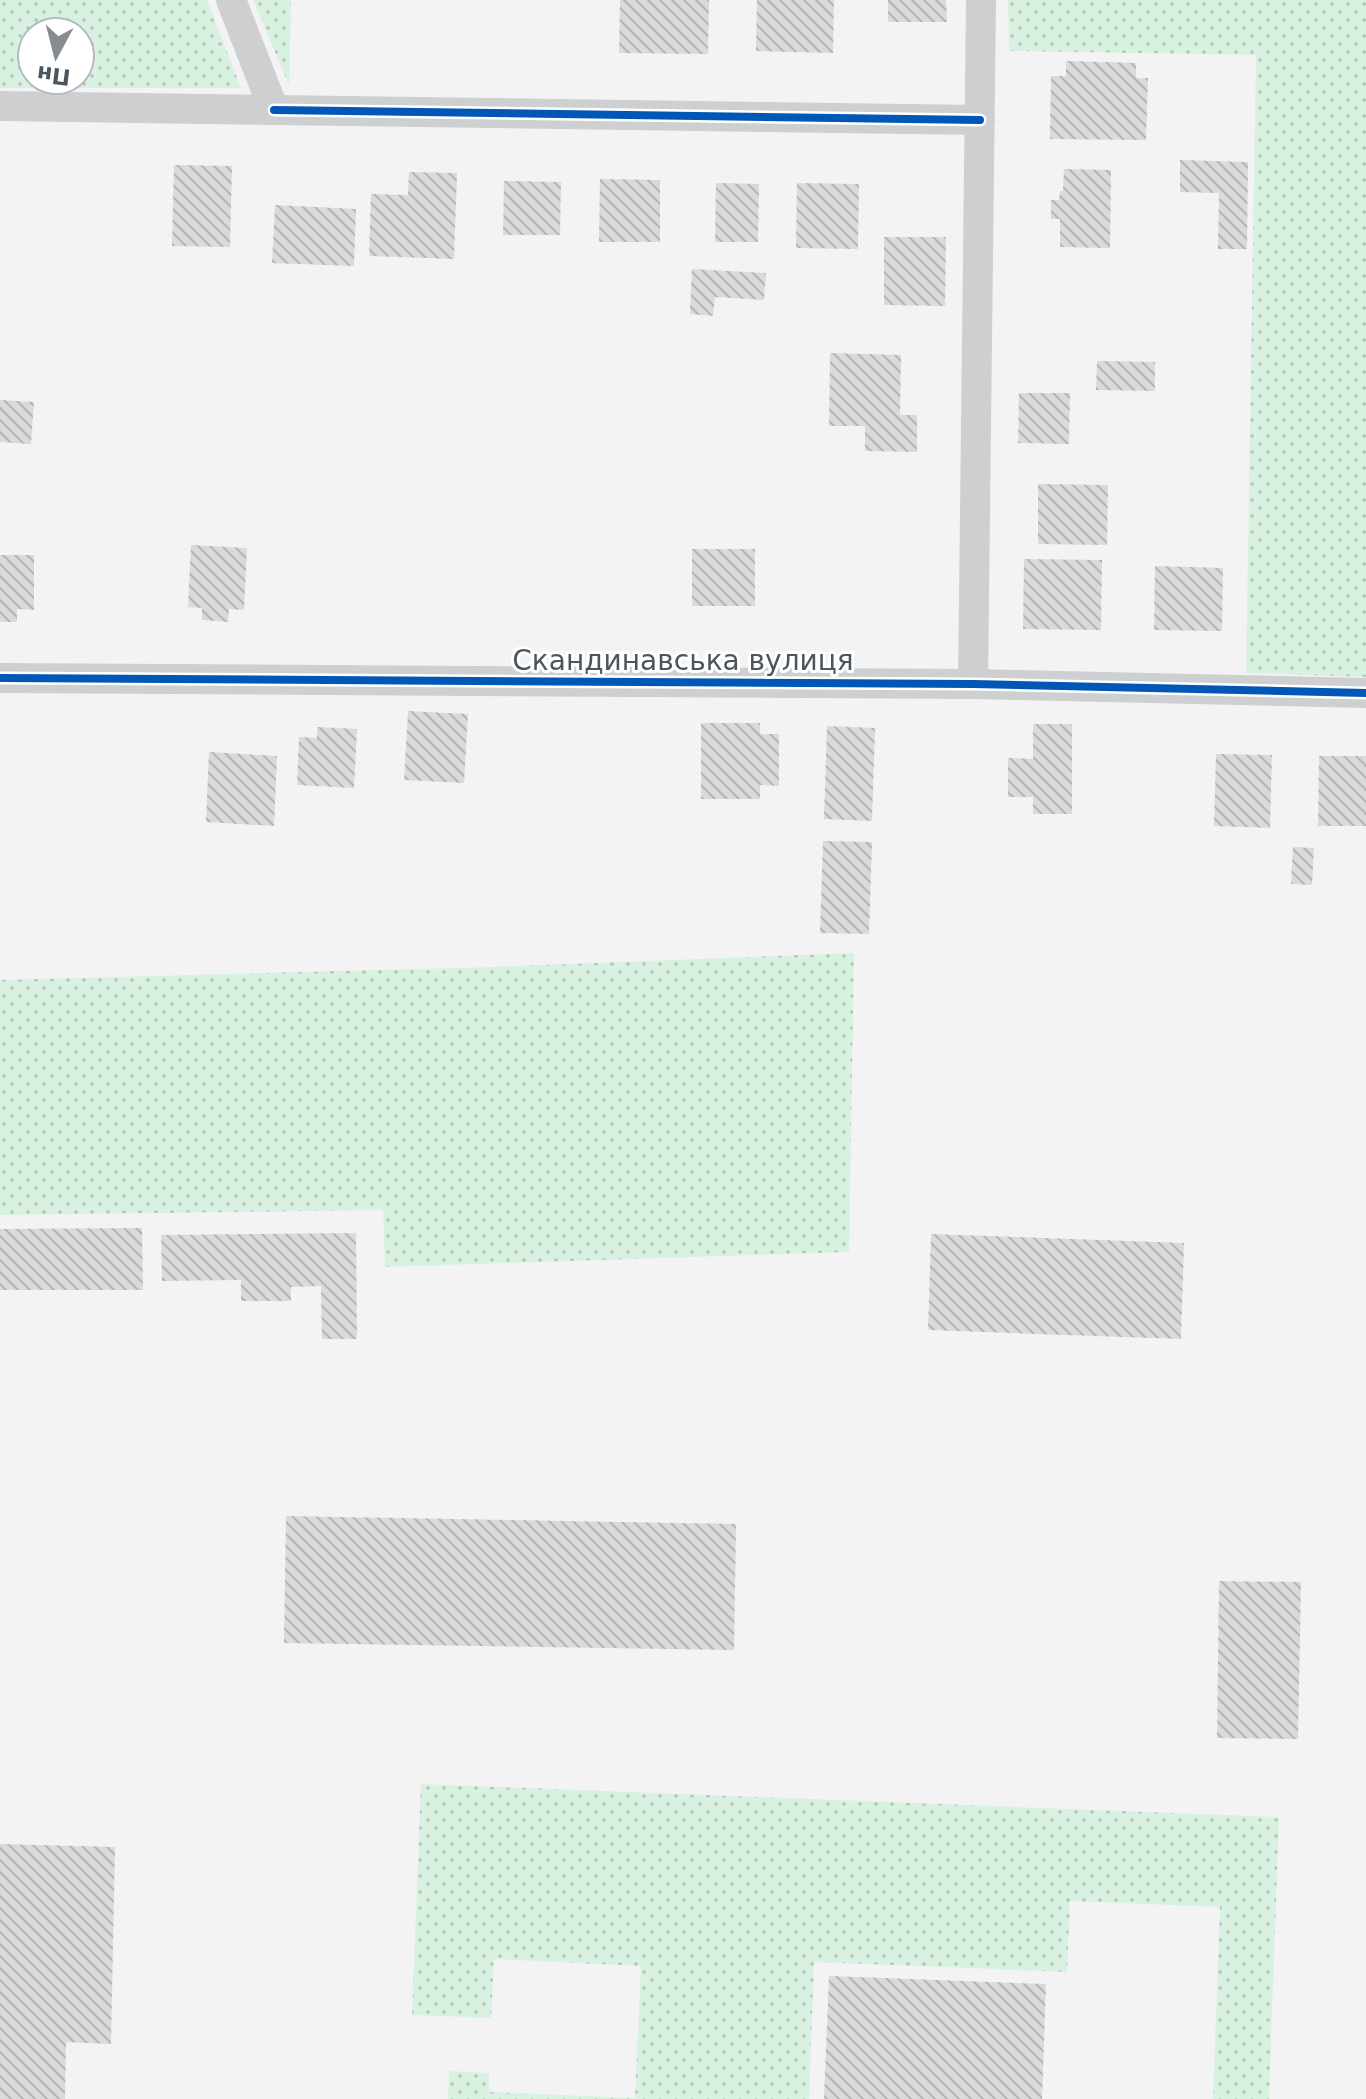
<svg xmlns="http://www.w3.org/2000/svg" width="1366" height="2099" font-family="'DejaVu Sans',sans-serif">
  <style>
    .green { fill: url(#green-dots); fill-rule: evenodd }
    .building { fill: url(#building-back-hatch) }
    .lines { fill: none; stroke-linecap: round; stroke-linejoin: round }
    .minor { stroke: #cdcfd1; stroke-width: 30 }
    .cycleway-casing { stroke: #fff; stroke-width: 13 }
    .cycleway { stroke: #0057b8; stroke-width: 8 }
    .labels { text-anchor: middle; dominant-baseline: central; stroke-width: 6; stroke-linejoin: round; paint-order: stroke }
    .street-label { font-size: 28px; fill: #4a5660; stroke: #fff }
  </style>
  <defs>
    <pattern id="green-dots" width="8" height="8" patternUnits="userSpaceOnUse" patternTransform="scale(2)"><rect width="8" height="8" fill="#d9f1e1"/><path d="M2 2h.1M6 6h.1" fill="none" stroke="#b2c6ba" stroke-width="1.8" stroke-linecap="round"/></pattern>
    <pattern id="building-back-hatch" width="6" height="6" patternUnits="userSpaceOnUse" patternTransform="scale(2)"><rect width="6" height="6" fill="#d9dadb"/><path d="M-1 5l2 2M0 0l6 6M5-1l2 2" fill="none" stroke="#b2b4b5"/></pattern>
  </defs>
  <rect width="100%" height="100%" fill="#f3f3f3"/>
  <g class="green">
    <path d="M 0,0 L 207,0 L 241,88 L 0,88 ZM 32,32 L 80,32 L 80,80 L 32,80 Z"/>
    <path d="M 253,0 L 291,0 L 289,85 Z"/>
    <path d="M 1008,0 L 1366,0 L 1366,677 L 1246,673 L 1256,55 L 1009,51 Z"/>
    <path d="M 854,953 L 849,1252 L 385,1267 L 383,1210 L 0,1215 L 0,980 L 490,967 Z"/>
    <path d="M 421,1784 L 1279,1817 L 1269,2099 L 1213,2099 L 1220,1907 L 1070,1901 L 1067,1972 L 814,1962 L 809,2099 L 448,2099 L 449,2071 L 489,2073 L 489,2092 L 635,2098 L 641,1966 L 494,1959 L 491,2018 L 412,2015 Z"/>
  </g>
  <g class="building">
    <path d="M 620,0 L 709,0 L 708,54 L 619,53 Z"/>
    <path d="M 757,0 L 834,0 L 833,53 L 756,51 Z"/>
    <path d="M 888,0 L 946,0 L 947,22 L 888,22 Z"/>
    <path d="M 1066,61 L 1136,63 L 1136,78 L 1148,78 L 1146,140 L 1050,139 L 1051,76 L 1066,76 Z"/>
    <path d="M 1180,160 L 1248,162 L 1247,249 L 1218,249 L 1219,193 L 1180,192 Z"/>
    <path d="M 174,165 L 232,166 L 230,247 L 172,246 Z"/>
    <path d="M 1064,169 L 1111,170 L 1110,248 L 1060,247 L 1060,219 L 1051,219 L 1051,200 L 1059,200 L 1060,191 L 1063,191 Z"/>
    <path d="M 409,172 L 457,173 L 454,259 L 369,256 L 371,194 L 408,195 Z"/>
    <path d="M 600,179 L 660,180 L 660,242 L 599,242 Z"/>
    <path d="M 504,181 L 561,182 L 560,235 L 503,235 Z"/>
    <path d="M 716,183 L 759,184 L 758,242 L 715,242 Z"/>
    <path d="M 797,183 L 859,184 L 858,249 L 796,248 Z"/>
    <path d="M 275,205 L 356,209 L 354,266 L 272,263 Z"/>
    <path d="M 884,237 L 946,237 L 945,306 L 884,305 Z"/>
    <path d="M 692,269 L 766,273 L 764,300 L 715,297 L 713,316 L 690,314 Z"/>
    <path d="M 830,353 L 901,355 L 900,415 L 917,415 L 917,452 L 865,451 L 865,426 L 829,426 Z"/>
    <path d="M 1097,361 L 1155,362 L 1155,391 L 1096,390 Z"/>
    <path d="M 1019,393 L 1070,393 L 1069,444 L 1018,443 Z"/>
    <path d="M 0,400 L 34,402 L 31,444 L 0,442 Z"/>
    <path d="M 1038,484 L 1108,485 L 1107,545 L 1038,544 Z"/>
    <path d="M 191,545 L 247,548 L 244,610 L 229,609 L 228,622 L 202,620 L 202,608 L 188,607 Z"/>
    <rect x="692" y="549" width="63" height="57"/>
    <path d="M 0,555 L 34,555 L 34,610 L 17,609 L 17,622 L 0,622 Z"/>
    <path d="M 1024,559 L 1102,560 L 1101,630 L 1023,629 Z"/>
    <path d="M 1155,566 L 1223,568 L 1222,631 L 1154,630 Z"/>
    <path d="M 408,711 L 468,714 L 464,783 L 404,780 Z"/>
    <path d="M 701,723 L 760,723 L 760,734 L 779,734 L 779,786 L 760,785 L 760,799 L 701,799 Z"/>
    <path d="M 1033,724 L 1072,724 L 1072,814 L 1033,814 L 1033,797 L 1008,797 L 1008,758 L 1033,759 Z"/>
    <path d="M 827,726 L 875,728 L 872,821 L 824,819 Z"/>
    <path d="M 317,727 L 357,729 L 354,788 L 297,785 L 299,737 L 317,738 Z"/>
    <path d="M 209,752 L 277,756 L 274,826 L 206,822 Z"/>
    <path d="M 1216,754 L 1272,755 L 1270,828 L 1214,826 Z"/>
    <path d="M 1319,756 L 1366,756 L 1366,826 L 1318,826 Z"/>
    <path d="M 823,841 L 872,842 L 869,934 L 820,933 Z"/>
    <path d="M 1293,847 L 1314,848 L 1312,885 L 1291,884 Z"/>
    <path d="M 142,1228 L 143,1290 L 0,1290 L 0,1229 Z"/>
    <path d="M 356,1233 L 357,1339 L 322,1339 L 321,1286 L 291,1287 L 291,1301 L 241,1301 L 241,1280 L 162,1281 L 161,1235 Z"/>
    <path d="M 931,1234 L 1184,1243 L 1181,1339 L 928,1330 Z"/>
    <path d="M 286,1516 L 736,1524 L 734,1650 L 284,1643 Z"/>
    <path d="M 1219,1581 L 1301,1582 L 1298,1739 L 1217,1738 Z"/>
    <path d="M 0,1844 L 115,1847 L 111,2044 L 66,2042 L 65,2099 L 0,2099 Z"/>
    <path d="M 829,1976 L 1046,1984 L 1042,2099 L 824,2099 Z"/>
  </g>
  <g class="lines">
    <g class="minor">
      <path d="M 0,106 L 274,110 L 231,0"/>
      <path d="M 274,110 L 980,120"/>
      <path d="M 0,678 L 973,684 L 1366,693"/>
      <path d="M 973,684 L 981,0"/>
    </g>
    <defs>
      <g id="cycleway">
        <path d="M 274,110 L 980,120"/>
        <path d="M 0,678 L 973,684 L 1366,693"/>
      </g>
    </defs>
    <use href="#cycleway" class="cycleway-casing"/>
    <use href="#cycleway" class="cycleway"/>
  </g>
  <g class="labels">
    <g class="street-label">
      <text x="683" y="660">Скандинавська вулиця</text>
    </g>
  </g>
  <g transform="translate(56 56) rotate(187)"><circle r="38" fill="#ffffff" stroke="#b7bbbf" stroke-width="2"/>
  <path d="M0-6L14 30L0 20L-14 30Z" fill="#858d93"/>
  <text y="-12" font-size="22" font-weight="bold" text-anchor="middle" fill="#4a5660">Пн</text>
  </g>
</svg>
